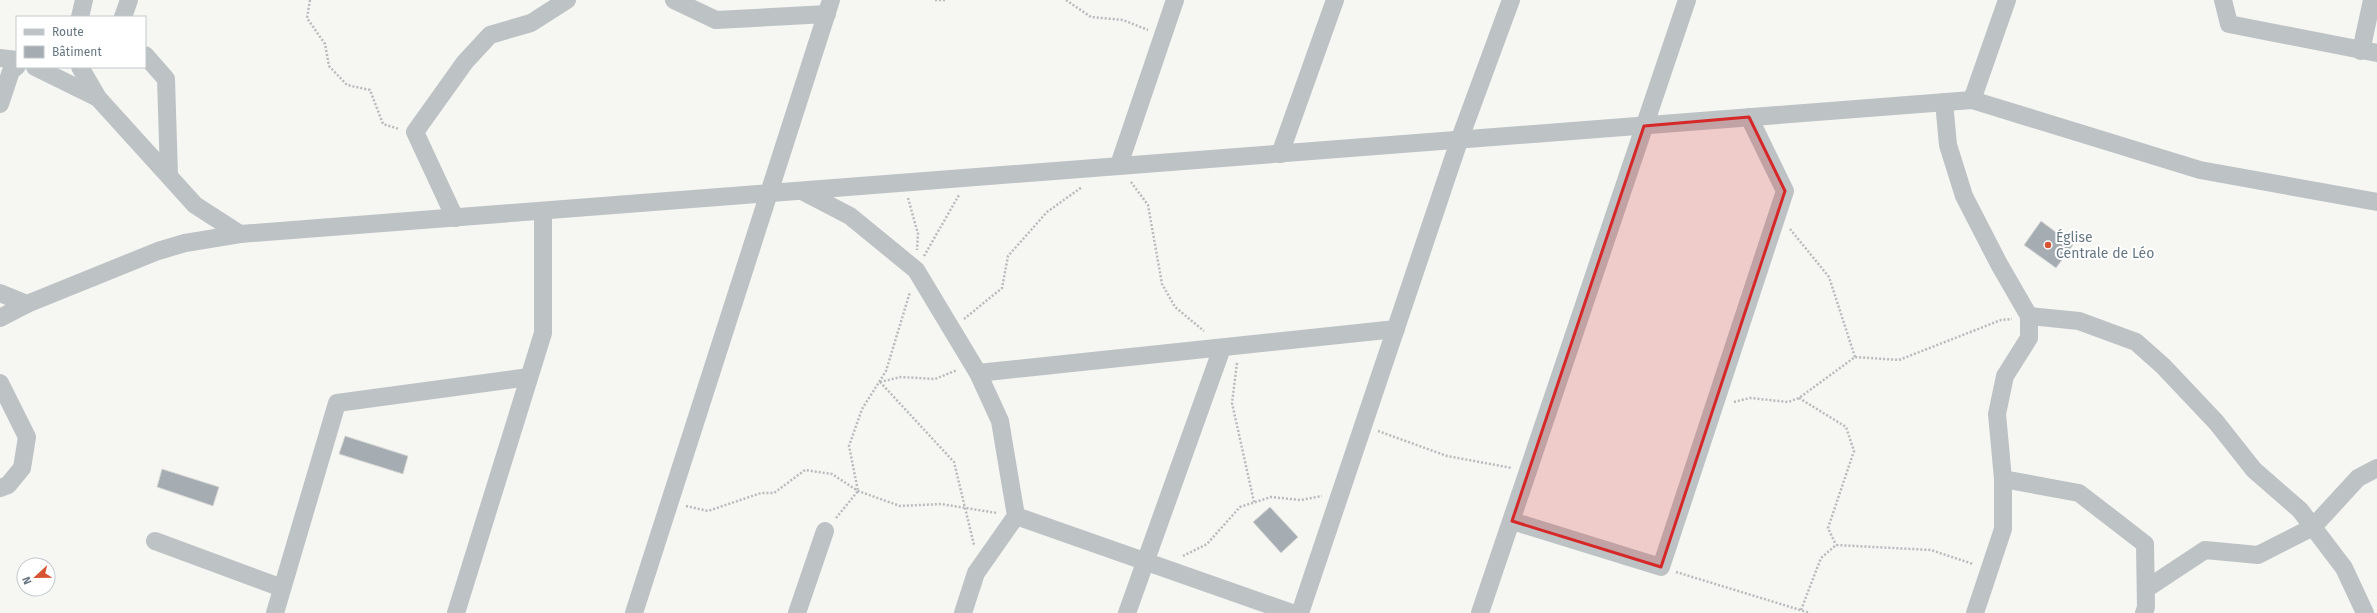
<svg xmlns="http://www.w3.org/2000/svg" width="2377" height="613" font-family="'Fira Sans',sans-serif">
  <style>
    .building { fill: #a5adb2; stroke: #d8d8d6 }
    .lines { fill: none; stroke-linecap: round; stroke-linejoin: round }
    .path { stroke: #b8bbbd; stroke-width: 2.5; stroke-dasharray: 2 2; stroke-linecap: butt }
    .minor { stroke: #bdc2c5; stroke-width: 18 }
    .marked { fill: #d62828; fill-opacity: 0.2; stroke: #d62828; stroke-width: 3; stroke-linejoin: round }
    .poi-dot { fill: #d75433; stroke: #fff; stroke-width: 1.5 }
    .labels { text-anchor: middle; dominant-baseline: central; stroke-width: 4; stroke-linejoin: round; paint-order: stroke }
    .poi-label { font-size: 14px; fill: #677782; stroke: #fff; text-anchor: start }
  </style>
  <rect width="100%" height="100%" fill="#f6f6f3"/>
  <g class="building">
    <path d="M 2041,221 L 2073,245 L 2056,268 L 2024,245 Z"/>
    <path d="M 345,436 L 408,456 L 403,474 L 339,454 Z"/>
    <path d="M 162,469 L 219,487 L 213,506 L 157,487 Z"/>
    <path d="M 1270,507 L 1298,537 L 1281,553 L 1253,522 Z"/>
  </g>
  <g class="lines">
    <g class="path">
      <path d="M 310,0 L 307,18 L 325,44 L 329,66 L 347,85 L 370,90 L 383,124 L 399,129"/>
      <path d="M 935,0 L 945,0"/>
      <path d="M 1066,0 L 1091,17 L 1123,20 L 1148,30"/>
      <path d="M 1131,182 L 1148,205 L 1162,284 L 1175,307 L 1204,331"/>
      <path d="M 908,198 L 918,234 L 917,250"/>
      <path d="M 1790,229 L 1829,277 L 1855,357"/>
      <path d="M 924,256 L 959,195"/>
      <path d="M 964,319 L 1002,288 L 1008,256 L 1047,212 L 1082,187"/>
      <path d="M 1237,363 L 1232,403 L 1254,502"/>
      <path d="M 880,382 L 954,462 L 974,545"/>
      <path d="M 880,382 L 901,377 L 935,379 L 957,370"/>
      <path d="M 1799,398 L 1846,427 L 1854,451 L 1828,528 L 1836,545"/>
      <path d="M 1734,402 L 1750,398 L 1788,402 L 1799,398 L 1855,357 L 1899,360 L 2001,320 L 2012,319"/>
      <path d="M 1378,431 L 1447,456 L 1512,468"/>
      <path d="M 686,506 L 708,511 L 761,493 L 774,493 L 805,470 L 832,474 L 858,491 L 900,506 L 941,504 L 997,513"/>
      <path d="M 836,518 L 858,491 L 849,446 L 862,409 L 886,371 L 910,292"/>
      <path d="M 1183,556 L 1207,544 L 1240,507 L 1271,497 L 1301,500 L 1322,496"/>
      <path d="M 1676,572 L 1810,613"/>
      <path d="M 1801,610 L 1821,558 L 1836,545 L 1931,550 L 1973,564"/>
    </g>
    <g class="minor">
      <path d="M 674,0 L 716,20 L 827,14"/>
      <path d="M 2223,0 L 2229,24 L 2377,53"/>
      <path d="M 80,17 L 84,0"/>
      <path d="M 123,17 L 129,0"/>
      <path d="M 2361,51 L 2372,0"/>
      <path d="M 145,55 L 166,79 L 169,175"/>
      <path d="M 0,58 L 17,60"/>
      <path d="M 35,67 L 98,98"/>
      <path d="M 80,67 L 98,98 L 195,205 L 240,234"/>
      <path d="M 1972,100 L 2007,0"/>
      <path d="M 1944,102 L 1948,145 L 1964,196 L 1999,264 L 2029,316 L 2029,338 L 2005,376 L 1997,414 L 2003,479 L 2003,529 L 1975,613"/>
      <path d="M 0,104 L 11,71 L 17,66"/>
      <path d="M 1280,154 L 1335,0"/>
      <path d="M 1119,165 L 1175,0"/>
      <path d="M 802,191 L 850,216 L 916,270 L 978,373 L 1000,421 L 1016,516 L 976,573 L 963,613"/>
      <path d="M 455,218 L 415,132 L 465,62 L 490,35 L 531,23 L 567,0"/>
      <path d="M 0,293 L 27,304"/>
      <path d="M 2029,316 L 2079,321 L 2136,342 L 2163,366 L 2216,422 L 2254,470 L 2300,510 L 2344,568 L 2365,613"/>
      <path d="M 0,318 L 27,304 L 158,251 L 185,243 L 240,234 L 1972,100 L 2200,170 L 2377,202"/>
      <path d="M 978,373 L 1396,329"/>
      <path d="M 0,383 L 27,437 L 22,468 L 8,485 L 0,488"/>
      <path d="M 2003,479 L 2079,493 L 2145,544 L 2146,607 L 2144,613"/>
      <path d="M 1016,516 L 1292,613"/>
      <path d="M 1512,521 L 1661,567 L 1785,191 L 1749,117"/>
      <path d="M 155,541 L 282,588"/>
      <path d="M 2146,589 L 2205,550 L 2258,555 L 2313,527 L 2358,478 L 2377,468"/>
      <path d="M 275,613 L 337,403 L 529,377"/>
      <path d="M 456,613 L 543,333 L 543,211"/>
      <path d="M 634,613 L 831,0"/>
      <path d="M 797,613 L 825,531"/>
      <path d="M 1127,613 L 1222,348"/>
      <path d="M 1300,613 L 1459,141 L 1511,0"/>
      <path d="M 1480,613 L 1687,0"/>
    </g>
  </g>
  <path class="marked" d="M 1749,117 L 1785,191 L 1661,567 L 1512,521 L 1644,126 Z"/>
  <circle class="poi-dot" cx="2048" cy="245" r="4"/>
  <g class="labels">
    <g class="poi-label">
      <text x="2056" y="237">Église<tspan x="2056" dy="16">Centrale de Léo</tspan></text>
    </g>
  </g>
  <rect x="16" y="16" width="130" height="52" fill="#ffffff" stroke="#c2c9cd"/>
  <rect x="24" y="29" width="20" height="6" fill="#bdc2c5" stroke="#c2c9cd"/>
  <text x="52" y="36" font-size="12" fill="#677782">Route</text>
  <rect x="24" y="46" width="20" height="12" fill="#a5adb2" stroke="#c2c9cd"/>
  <text x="52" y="56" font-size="12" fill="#677782">Bâtiment</text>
  <g transform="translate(36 577) rotate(248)"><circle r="19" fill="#ffffff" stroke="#c2c9cd"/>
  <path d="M0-3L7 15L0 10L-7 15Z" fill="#d75433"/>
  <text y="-6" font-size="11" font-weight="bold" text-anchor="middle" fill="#677782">N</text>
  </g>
</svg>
